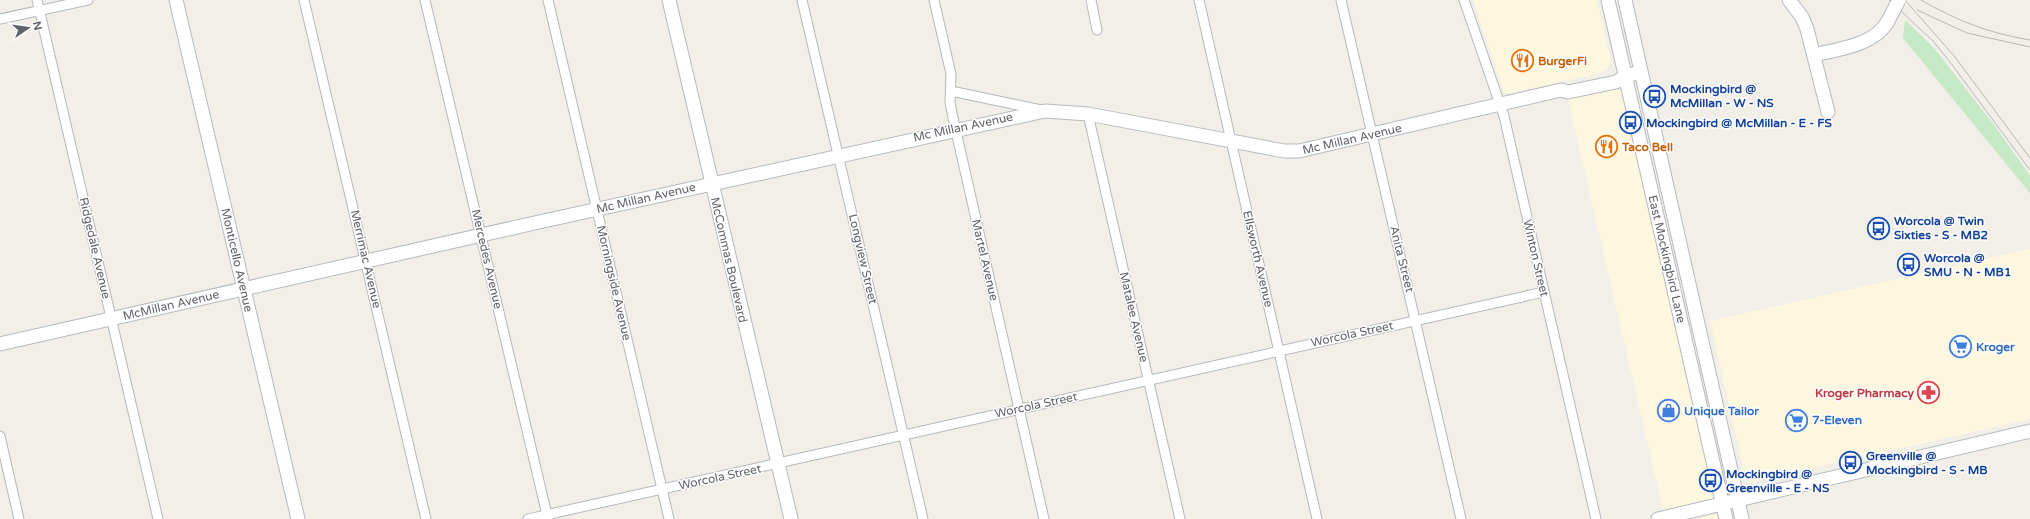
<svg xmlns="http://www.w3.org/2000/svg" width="2030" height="519" font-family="'Varela Round',sans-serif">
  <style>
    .commercial { fill: #fef7e0 }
    .green { fill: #c5e8c5 }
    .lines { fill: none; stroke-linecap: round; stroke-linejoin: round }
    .street-casing { stroke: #b5b8bc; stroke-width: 11 }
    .secondary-casing { stroke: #b6babf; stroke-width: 15 }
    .street { stroke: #fff; stroke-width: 9 }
    .secondary { stroke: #fff; stroke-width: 13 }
    .tram { stroke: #b6b7b8; stroke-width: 1 }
    .secondary-bridge-casing { stroke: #b6babf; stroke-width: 15; stroke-linecap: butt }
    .secondary-bridge { stroke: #fff; stroke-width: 13 }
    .labels { text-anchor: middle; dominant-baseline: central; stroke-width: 3; stroke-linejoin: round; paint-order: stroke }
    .food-label { font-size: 12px; font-weight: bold; fill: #c56008; stroke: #fff; text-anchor: start }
    .transit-label { font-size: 12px; font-weight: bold; fill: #164399; stroke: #fff; text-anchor: start }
    .street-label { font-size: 12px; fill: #5f6368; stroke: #fff }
    .shop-label { font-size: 12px; font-weight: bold; fill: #366cbe; stroke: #fff; text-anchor: start }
    .health-label { font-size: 12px; font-weight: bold; fill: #be3a42; stroke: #fff; text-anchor: end }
  </style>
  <rect width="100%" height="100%" fill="#f1efe8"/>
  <g class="commercial">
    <path d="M 1473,0 L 1597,0 L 1611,61 L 1608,68 L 1597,74 L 1505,94 Z"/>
    <path d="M 1621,86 L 1717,502 L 1664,514 L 1568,99 Z"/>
    <path d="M 2030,249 L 2030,419 L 1747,483 L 1710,321 Z"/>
    <path d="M 1719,514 L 1720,519 L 1695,519 Z"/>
  </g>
  <path class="green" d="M 1905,20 L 1934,48 L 1997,129 L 2030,176 L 2030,193 L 1903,38 Z"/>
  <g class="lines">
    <defs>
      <g id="street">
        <path d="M 37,0 L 158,519"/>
        <path d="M 304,0 L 426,519"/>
        <path d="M 425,0 L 548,519"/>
        <path d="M 548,0 L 669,519"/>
        <path d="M 802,0 L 923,519"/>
        <path d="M 934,0 L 951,74 L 950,102 L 953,118 L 1044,519"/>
        <path d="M 1091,0 L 1097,30"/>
        <path d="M 1199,0 L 1317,519"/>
        <path d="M 1341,0 C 1380,173 1422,346 1461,519"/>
        <path d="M 1464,0 L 1504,116 L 1596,519"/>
        <path d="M 0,19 L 88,0"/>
        <path d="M 951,91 L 1041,110"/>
        <path d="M 1088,114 L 1180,519"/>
        <path d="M 0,436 L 19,519"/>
        <path d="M 528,519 L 1544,292"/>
      </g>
      <g id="secondary">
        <path d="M 176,0 L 298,519"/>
        <path d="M 669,0 L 791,519"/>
        <path d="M 1608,0 L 1726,519"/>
        <path d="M 1625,0 L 1742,519"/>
        <path d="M 1789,0 L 1802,17 L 1807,29 L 1828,112"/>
        <path d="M 1814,55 C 1839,49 1875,45 1888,21"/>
        <path d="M 0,344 L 539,222 L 1045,111 L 1088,114 L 1284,151 L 1299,151 L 1561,90 L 1568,92 L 1616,82 L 1626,76 L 1640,72"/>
        <path d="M 1658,519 L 2030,431"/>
      </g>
    </defs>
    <use href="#street" class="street-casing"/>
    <use href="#secondary" class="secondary-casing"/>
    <use href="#street" class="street"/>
    <use href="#secondary" class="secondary"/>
    <g class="tram">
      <path d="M 1889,0 L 1933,41 L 1950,62 L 2030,170"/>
      <path d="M 1905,0 L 1955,57 L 2030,158"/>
      <path d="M 1921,0 C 1958,21 1988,33 2030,40"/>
      <path d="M 1917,10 L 1967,33 L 2030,47"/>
    </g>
    <defs>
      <path id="secondary-bridge" d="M 1888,21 L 1899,0"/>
    </defs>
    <use href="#secondary-bridge" class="secondary-bridge-casing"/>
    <use href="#secondary-bridge" class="secondary-bridge"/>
  </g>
  <defs>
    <symbol id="restaurant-ring" viewBox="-11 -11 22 22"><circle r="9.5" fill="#fff" stroke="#e8710a" stroke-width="1.5"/><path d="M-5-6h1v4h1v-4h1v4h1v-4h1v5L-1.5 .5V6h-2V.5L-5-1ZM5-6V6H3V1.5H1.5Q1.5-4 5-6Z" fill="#e8710a"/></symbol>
    <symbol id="bus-ring" viewBox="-11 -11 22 22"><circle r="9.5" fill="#fff" stroke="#1a4fb4" stroke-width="1.5"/><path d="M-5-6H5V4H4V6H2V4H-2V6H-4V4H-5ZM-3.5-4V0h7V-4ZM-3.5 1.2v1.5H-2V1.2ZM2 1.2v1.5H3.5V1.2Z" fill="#1a4fb4"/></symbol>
    <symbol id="supermarket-ring" viewBox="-11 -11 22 22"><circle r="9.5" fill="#fff" stroke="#3f7fe0" stroke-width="1.5"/><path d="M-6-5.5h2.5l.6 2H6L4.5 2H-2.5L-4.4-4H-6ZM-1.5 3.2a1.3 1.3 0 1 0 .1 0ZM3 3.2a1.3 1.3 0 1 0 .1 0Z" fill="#3f7fe0"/></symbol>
    <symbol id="pharmacy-ring" viewBox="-11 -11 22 22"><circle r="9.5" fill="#fff" stroke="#e0444e" stroke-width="1.5"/><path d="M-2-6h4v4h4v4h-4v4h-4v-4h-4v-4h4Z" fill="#e0444e"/></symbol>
    <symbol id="shop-ring" viewBox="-11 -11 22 22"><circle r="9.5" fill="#fff" stroke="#3f7fe0" stroke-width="1.5"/><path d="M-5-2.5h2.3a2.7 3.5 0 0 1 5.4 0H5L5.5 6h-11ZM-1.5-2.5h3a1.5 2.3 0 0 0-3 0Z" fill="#3f7fe0"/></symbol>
  </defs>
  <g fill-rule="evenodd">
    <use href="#restaurant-ring" x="1510" y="48" width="25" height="25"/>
    <use href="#bus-ring" x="1642" y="84" width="25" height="25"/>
    <use href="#bus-ring" x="1618" y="110" width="25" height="25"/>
    <use href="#restaurant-ring" x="1594" y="134" width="25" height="25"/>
    <use href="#bus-ring" x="1866" y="216" width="25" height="25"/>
    <use href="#bus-ring" x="1896" y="252" width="25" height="25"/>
    <use href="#supermarket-ring" x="1948" y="334" width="25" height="25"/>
    <use href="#pharmacy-ring" x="1916" y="380" width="25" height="25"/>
    <use href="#shop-ring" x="1656" y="398" width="25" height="25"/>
    <use href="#supermarket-ring" x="1784" y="408" width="25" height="25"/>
    <use href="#bus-ring" x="1838" y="450" width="25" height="25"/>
    <use href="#bus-ring" x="1698" y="468" width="25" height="25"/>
  </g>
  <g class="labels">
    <g class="food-label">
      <text x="1538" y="61">BurgerFi</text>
      <text x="1622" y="147">Taco Bell</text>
    </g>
    <g class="transit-label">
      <text x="1670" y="89">Mockingbird @<tspan x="1670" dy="14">McMillan - W - NS</tspan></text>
      <text x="1646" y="123">Mockingbird @ McMillan - E - FS</text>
      <text x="1894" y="221">Worcola @ Twin<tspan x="1894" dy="14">Sixties - S - MB2</tspan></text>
      <text x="1924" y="258">Worcola @<tspan x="1924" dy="14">SMU - N - MB1</tspan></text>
      <text x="1866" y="456">Greenville @<tspan x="1866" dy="14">Mockingbird - S - MB</tspan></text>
      <text x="1726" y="474">Mockingbird @<tspan x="1726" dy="14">Greenville - E - NS</tspan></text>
    </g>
    <g class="street-label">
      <text transform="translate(963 127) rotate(-12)">Mc Millan Avenue</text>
      <text transform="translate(1352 139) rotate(-13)">Mc Millan Avenue</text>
      <text transform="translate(646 198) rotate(-13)">Mc Millan Avenue</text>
      <text transform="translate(95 248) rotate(77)">Ridgedale Avenue</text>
      <text transform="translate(1536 258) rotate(77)">Winton Street</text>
      <text transform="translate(366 259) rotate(77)">Merrimac Avenue</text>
      <text transform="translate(487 259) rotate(77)">Mercedes Avenue</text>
      <text transform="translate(863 259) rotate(77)">Longview Street</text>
      <text transform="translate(1258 259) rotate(77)">Ellsworth Avenue</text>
      <text transform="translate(1402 259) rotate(76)">Anita Street</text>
      <text transform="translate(1667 259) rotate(77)">East Mockingbird Lane</text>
      <text transform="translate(237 260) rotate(77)">Monticello Avenue</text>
      <text transform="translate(729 260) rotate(77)">McCommas Boulevard</text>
      <text transform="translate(985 260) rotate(77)">Martel Avenue</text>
      <text transform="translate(614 283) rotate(77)">Morningside Avenue</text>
      <text transform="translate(171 305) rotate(-13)">McMillan Avenue</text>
      <text transform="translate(1134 317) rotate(77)">Matalee Avenue</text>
      <text transform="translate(1352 334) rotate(-12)">Worcola Street</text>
      <text transform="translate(1036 405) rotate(-12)">Worcola Street</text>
      <text transform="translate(720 477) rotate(-12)">Worcola Street</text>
    </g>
    <g class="shop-label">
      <text x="1976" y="347">Kroger</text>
      <text x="1684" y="411">Unique Tailor</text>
      <text x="1812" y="420">7-Eleven</text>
    </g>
    <g class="health-label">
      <text x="1914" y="393">Kroger Pharmacy</text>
    </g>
  </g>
  <g transform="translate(28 28) rotate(77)" stroke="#ffffff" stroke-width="3" paint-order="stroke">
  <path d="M0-3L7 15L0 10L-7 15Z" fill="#5f6368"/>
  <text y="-6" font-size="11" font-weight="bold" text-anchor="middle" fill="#5f6368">N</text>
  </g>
</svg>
